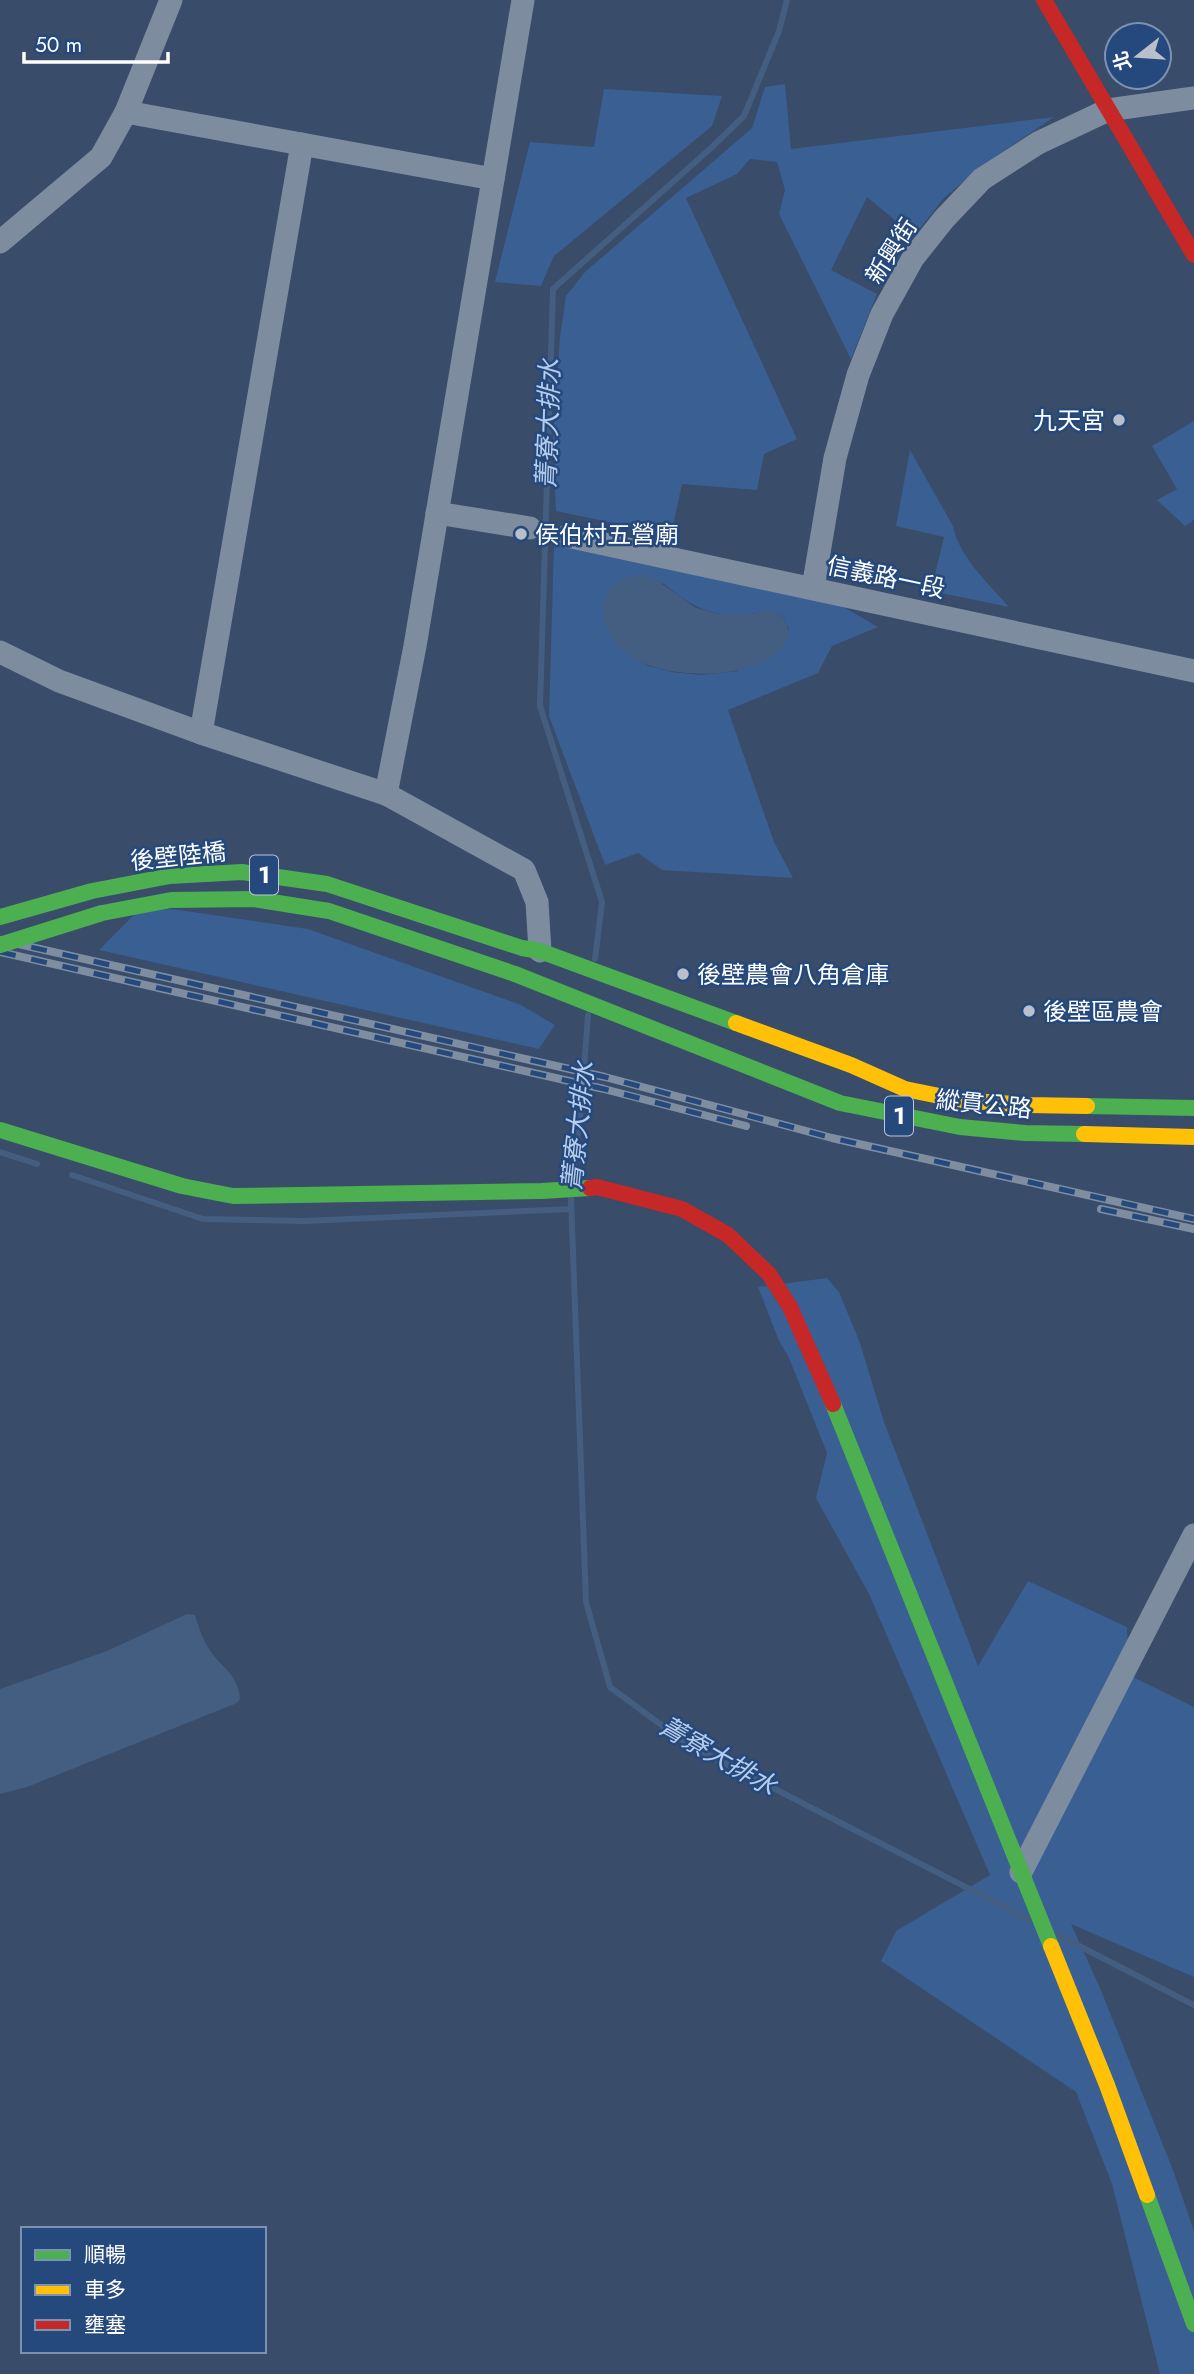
<svg xmlns="http://www.w3.org/2000/svg" width="1194" height="2374" font-family="Jost,'Noto Sans TC',sans-serif">
  <style>
    .green { fill: #395f93; fill-rule: evenodd }
    .water { fill: #445e82 }
    .lines { fill: none; stroke-linecap: round; stroke-linejoin: round }
    .stream { stroke: #445e82; stroke-width: 6 }
    .street { stroke: #7e8ca0; stroke-width: 23 }
    .fast { stroke: #4caf50; stroke-width: 16 }
    .slow { stroke: #ffc107; stroke-width: 16 }
    .jam { stroke: #c62828; stroke-width: 16 }
    .rail-casing { stroke: #7f8da0; stroke-width: 8 }
    .rail { stroke: #25497d; stroke-width: 5; stroke-dasharray: 16; stroke-linecap: butt }
    .fast-bridge { stroke: #4caf50; stroke-width: 16 }
    .poi-dot { fill: #bac0ca; stroke: #25497d; stroke-width: 2.5 }
    .labels { text-anchor: middle; dominant-baseline: central; stroke-width: 5; stroke-linejoin: round; paint-order: stroke }
    .shield { fill: #25497d; stroke: #bec8d8; stroke-width: 2 }
    .shield-label { font-size: 23px; font-weight: bold; fill: #fff }
    .street-label { font-size: 24px; fill: #fff; stroke: #25497d }
    .poi-label { font-size: 24px; fill: #fff; stroke: #25497d; text-anchor: start }
    .water-label { font-size: 26px; font-style: italic; fill: #b5cded; stroke: #25497d }
  </style>
  <rect width="100%" height="100%" fill="#394c69"/>
  <g class="green">
    <path d="M 785,84 L 791,149 L 1054,117 L 980,167 L 944,198 L 914,236 L 867,197 L 831,270 L 877,294 L 851,359 L 779,214 L 785,190 L 777,162 L 750,159 L 737,174 L 686,198 L 797,439 L 764,454 L 757,490 L 682,484 L 671,535 L 556,511 L 553,439 L 560,337 L 566,296 L 585,272 L 752,128 L 765,87 Z"/>
    <path d="M 604,89 L 722,96 L 712,126 L 554,256 L 541,286 L 495,282 L 530,142 L 594,147 Z"/>
    <path d="M 1194,421 L 1194,520 L 1185,526 L 1157,500 L 1177,489 L 1152,446 Z"/>
    <path d="M 910,450 L 953,526 C 959,557 989,584 1009,607 L 931,591 L 944,537 L 896,526 Z"/>
    <path d="M 554,544 L 830,599 L 878,627 L 832,646 L 818,673 L 728,710 L 774,842 L 793,878 L 662,870 L 638,853 L 605,865 L 549,716 ZM 663,583 C 691,607 712,618 750,614 C 769,612 763,608 783,617 L 789,630 L 737,671 L 700,675 L 672,672 L 649,666 L 630,656 Z"/>
    <path d="M 172,909 L 308,929 L 521,1005 L 555,1025 L 539,1049 L 99,950 L 138,911 Z"/>
    <path d="M 827,1278 L 839,1292 L 860,1343 L 884,1422 L 978,1666 L 1028,1581 L 1127,1627 L 1129,1675 L 1194,1707 L 1194,1977 L 1071,1924 L 1100,1988 L 1173,2170 L 1194,2231 L 1194,2374 L 1160,2374 L 1112,2184 L 1076,2092 L 881,1961 L 896,1931 L 990,1875 L 869,1594 L 816,1498 L 827,1453 L 789,1358 L 779,1341 L 758,1287 Z"/>
  </g>
  <g class="water">
    <path d="M 632,575 L 652,577 L 696,608 L 719,614 L 752,614 L 767,610 L 783,617 C 785,621 788,627 788,632 C 789,685 609,696 604,614 C 602,590 613,585 632,575 Z"/>
    <path d="M 187,1614 L 195,1615 C 199,1629 203,1640 211,1652 C 224,1670 238,1674 240,1699 L 237,1703 L 27,1787 L 0,1794 L 0,1689 L 107,1651 Z"/>
  </g>
  <g class="lines">
    <g class="stream">
      <path d="M 595,959 L 602,902 L 540,706 L 553,289 L 711,148 L 744,116 L 779,31 L 787,0"/>
      <path d="M 0,1152 L 37,1164"/>
      <path d="M 72,1175 L 203,1219 L 305,1221 L 571,1209"/>
      <path d="M 572,1181 L 581,1109 L 588,1015"/>
      <path d="M 571,1199 L 586,1602 L 610,1687 L 687,1744 L 1030,1920"/>
      <path d="M 1058,1935 L 1194,2005"/>
    </g>
    <g class="street">
      <path d="M 523,0 L 415,646 L 386,794 L 524,870 L 537,902 L 540,951"/>
      <path d="M 126,112 L 493,179"/>
      <path d="M 0,242 L 101,157 L 126,112 L 171,0"/>
      <path d="M 437,513 L 530,528"/>
      <path d="M 567,536 L 1194,671"/>
      <path d="M 813,588 L 835,458 L 858,375 L 882,314 L 913,258 L 944,219 L 982,179 L 1038,143 L 1108,110 L 1194,98"/>
      <path d="M 0,652 L 59,681 L 201,733 L 386,794"/>
      <path d="M 201,733 L 302,144"/>
      <path d="M 1021,1872 L 1194,1535"/>
    </g>
    <g class="fast">
      <path d="M 0,917 L 92,891 L 170,876 L 242,872 L 327,884 L 522,948 L 540,951 L 736,1023"/>
      <path d="M 515,974 L 840,1103 L 960,1127 L 1025,1133 L 1084,1134"/>
      <path d="M 1087,1106 L 1194,1108"/>
      <path d="M 0,1130 L 182,1186 L 233,1196 L 542,1191 L 590,1188"/>
      <path d="M 833,1404 L 1051,1946"/>
      <path d="M 1147,2195 L 1194,2324"/>
    </g>
    <g class="slow">
      <path d="M 736,1023 L 851,1065 L 905,1089 L 959,1100 L 1027,1105 L 1087,1106"/>
      <path d="M 1084,1134 L 1194,1137"/>
      <path d="M 1051,1946 L 1107,2085 L 1147,2195"/>
    </g>
    <g class="jam">
      <path d="M 1044,0 L 1194,255"/>
      <path d="M 590,1188 L 597,1187 L 682,1209 L 728,1235 L 769,1274 L 790,1307 L 833,1404"/>
    </g>
    <defs>
      <g id="rail">
        <path d="M 0,940 L 605,1077 L 832,1138 L 1194,1219"/>
        <path d="M 0,952 L 604,1089 L 746,1126"/>
        <path d="M 1101,1209 L 1194,1229"/>
      </g>
    </defs>
    <use href="#rail" class="rail-casing"/>
    <use href="#rail" class="rail"/>
    <path class="fast-bridge" d="M 0,945 L 102,913 L 171,900 L 253,899 L 329,911 L 515,974"/>
  </g>
  <g class="poi-dot">
    <circle cx="1119" cy="420" r="7"/>
    <circle cx="521" cy="534" r="7"/>
    <circle cx="683" cy="974" r="7"/>
    <circle cx="1029" cy="1011" r="7"/>
  </g>
  <g class="labels">
    <g class="shield">
      <rect x="250" y="855.5" width="28" height="39" rx="5"/>
      <rect x="885" y="1096.5" width="28" height="39" rx="5"/>
    </g>
    <g class="shield-label">
      <text x="264" y="875">1</text>
      <text x="899" y="1116">1</text>
    </g>
    <g class="street-label">
      <text transform="translate(891 251) rotate(-57)">新興街</text>
      <text transform="translate(886 577) rotate(12)">信義路一段</text>
      <text transform="translate(178 856) rotate(-6)">後壁陸橋</text>
      <text transform="translate(984 1104) rotate(6)">縱貫公路</text>
    </g>
    <g class="poi-label">
      <text x="1105" y="420" text-anchor="end">九天宮</text>
      <text x="535" y="534">侯伯村五營廟</text>
      <text x="697" y="974">後壁農會八角倉庫</text>
      <text x="1043" y="1011">後壁區農會</text>
    </g>
    <g class="water-label">
      <text transform="translate(548 424) rotate(-88)">菁寮大排水</text>
      <text transform="translate(578 1126) rotate(-84)">菁寮大排水</text>
      <text transform="translate(718 1756) rotate(30)">菁寮大排水</text>
    </g>
  </g>
  <rect x="21" y="2227" width="245" height="126" fill="#25497d" stroke="#7c92b1" stroke-width="2"/>
  <rect x="35" y="2250" width="35" height="10" fill="#4caf50" stroke="#7c92b1" stroke-width="2"/>
  <text x="84" y="2262" font-size="21" fill="#ffffff">順暢</text>
  <rect x="35" y="2285" width="35" height="10" fill="#ffc107" stroke="#7c92b1" stroke-width="2"/>
  <text x="84" y="2297" font-size="21" fill="#ffffff">車多</text>
  <rect x="35" y="2320" width="35" height="10" fill="#c62828" stroke="#7c92b1" stroke-width="2"/>
  <text x="84" y="2332" font-size="21" fill="#ffffff">壅塞</text>
  <g transform="translate(1138 56) rotate(253)"><circle r="33" fill="#25497d" stroke="#7c92b1" stroke-width="2"/>
  <path d="M0-5L12 26L0 18L-12 26Z" fill="#bac0ca"/>
  <text y="-10" font-size="19" font-weight="bold" text-anchor="middle" fill="#ffffff">北</text>
  </g>
  <path d="M24 52v10h144v-10" fill="none" stroke="#ffffff" stroke-width="3.5"/>
  <text x="35" y="52" font-size="21" fill="#ffffff" stroke="#25497d" stroke-width="5" paint-order="stroke">50 m</text>
</svg>
